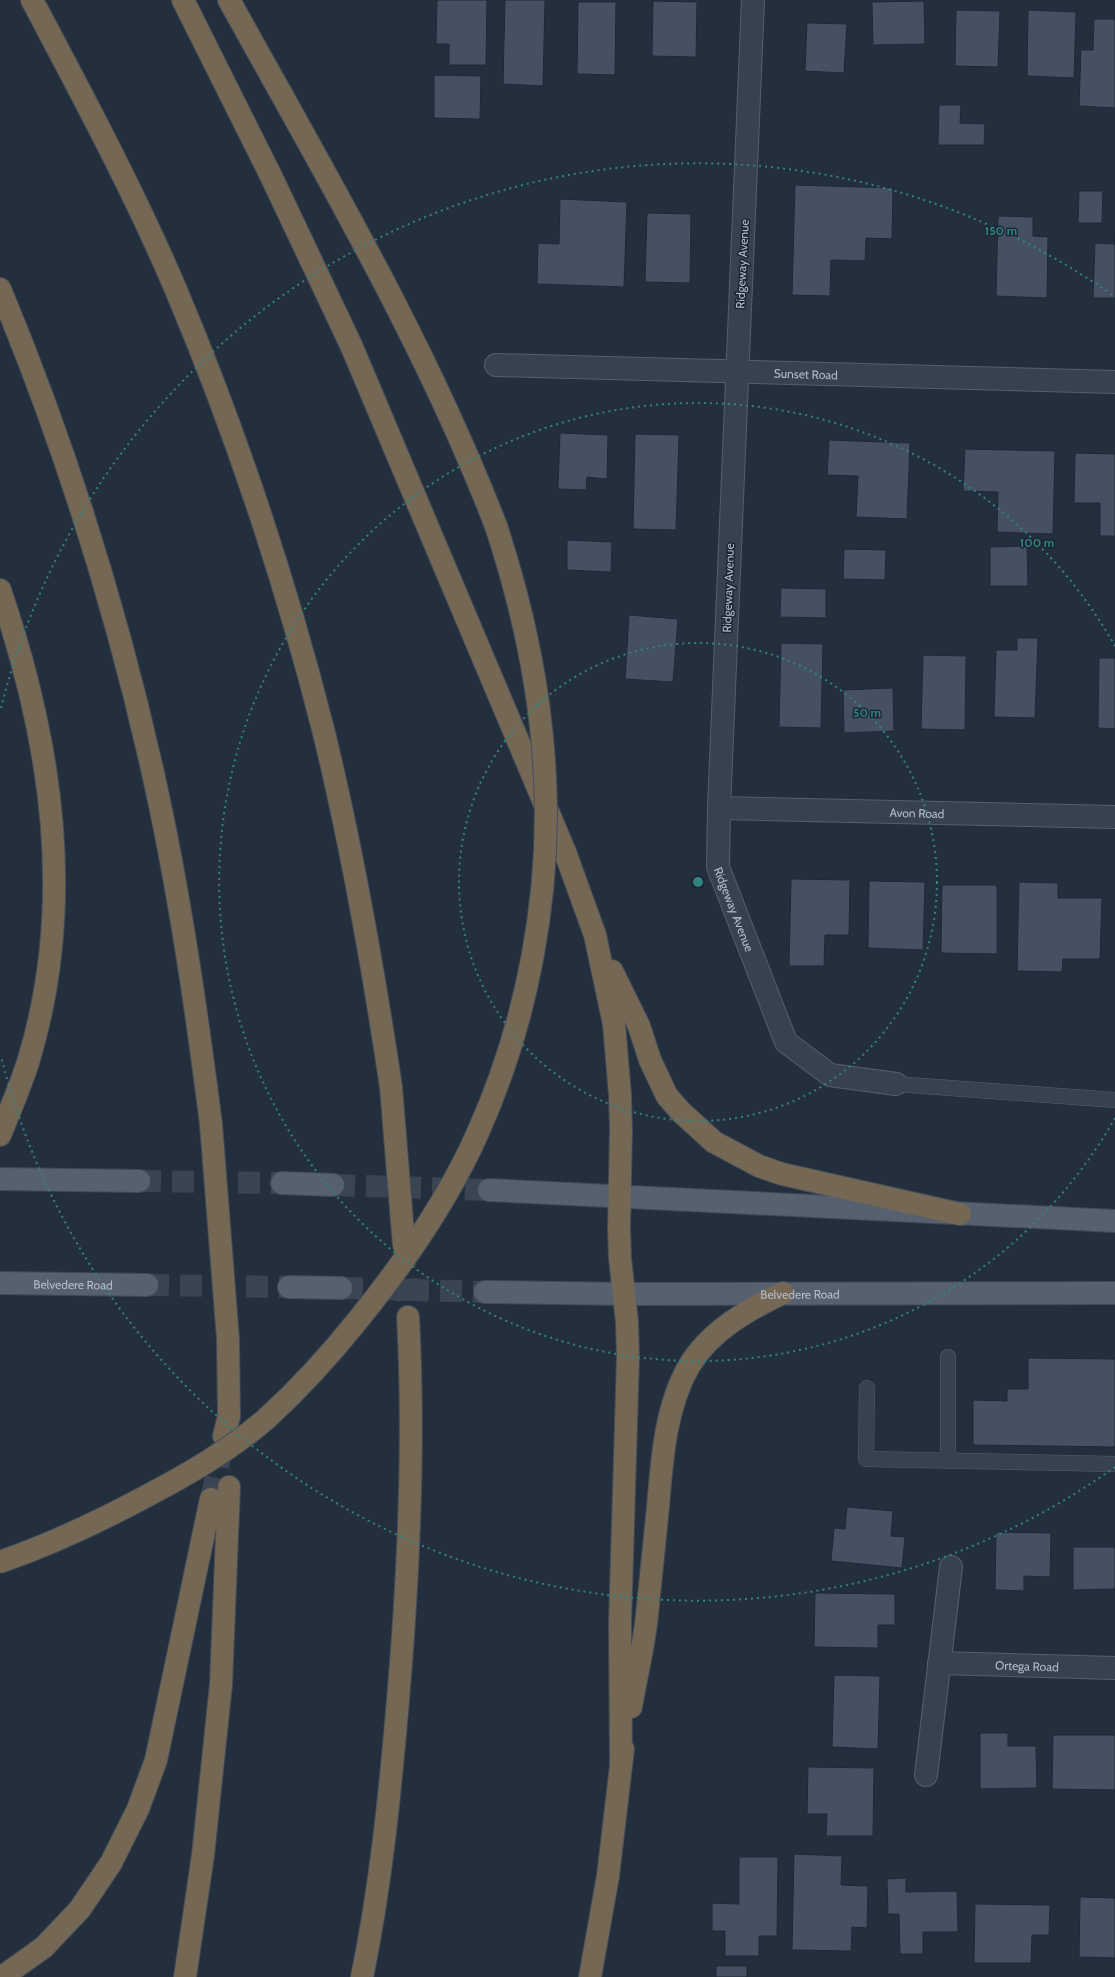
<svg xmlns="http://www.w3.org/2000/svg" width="1115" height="1977" font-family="Cabin,sans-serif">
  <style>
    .building { fill: #455162; stroke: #1f2835 }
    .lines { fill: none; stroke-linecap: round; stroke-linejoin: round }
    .primary-tunnel { stroke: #3a4453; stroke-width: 22; stroke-dasharray: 22 11; stroke-linecap: butt }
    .highway-tunnel { stroke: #3a4453; stroke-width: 22; stroke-dasharray: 22 11; stroke-linecap: butt }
    .lane-casing { stroke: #565f6c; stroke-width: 16 }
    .street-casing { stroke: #565f6c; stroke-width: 24 }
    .primary-casing { stroke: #414a57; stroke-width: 24 }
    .highway-casing { stroke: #434c59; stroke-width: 24 }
    .lane { stroke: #38414e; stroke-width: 15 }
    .street { stroke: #38414e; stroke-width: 22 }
    .primary { stroke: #56606e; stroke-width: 22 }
    .highway { stroke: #746855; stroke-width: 22 }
    .highway-bridge-casing { stroke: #434c59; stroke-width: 24; stroke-linecap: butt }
    .highway-bridge { stroke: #746855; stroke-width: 22 }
    .ring { fill: none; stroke: #308480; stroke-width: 2; stroke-dasharray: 2 4 }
    .labels { text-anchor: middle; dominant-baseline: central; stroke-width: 3; stroke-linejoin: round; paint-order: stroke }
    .street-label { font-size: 12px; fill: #b4bcc9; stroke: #1d2633 }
    .centre { fill: #308480; stroke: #1d2633; stroke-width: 2 }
    .ring-label { font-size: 12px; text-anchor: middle; font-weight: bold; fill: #308480; stroke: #1d2633; stroke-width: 3; stroke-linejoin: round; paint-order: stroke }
  </style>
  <rect width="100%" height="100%" fill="#242f3e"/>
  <g class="building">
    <path d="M 437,0 L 487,0 L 486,65 L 449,65 L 449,44 L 436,44 Z"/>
    <path d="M 505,0 L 545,0 L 543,86 L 503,84 Z"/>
    <path d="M 653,1 L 697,2 L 696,57 L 652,56 Z"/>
    <path d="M 924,1 L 925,44 L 873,45 L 872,2 Z"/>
    <path d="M 578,2 L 616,2 L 615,75 L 577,74 Z"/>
    <path d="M 956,10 L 1000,11 L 998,67 L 955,66 Z"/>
    <path d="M 1028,10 L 1076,12 L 1074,78 L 1027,76 Z"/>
    <path d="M 1094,19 L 1115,19 L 1115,108 L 1079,106 L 1081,50 L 1093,50 Z"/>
    <path d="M 807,23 L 847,24 L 844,73 L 805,71 Z"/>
    <path d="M 434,75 L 481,76 L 480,119 L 434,118 Z"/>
    <path d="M 939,105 L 961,105 L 960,123 L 985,124 L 984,145 L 938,145 Z"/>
    <path d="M 795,185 L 893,188 L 892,239 L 866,238 L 865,261 L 831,260 L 830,296 L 792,295 Z"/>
    <path d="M 1079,191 L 1103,191 L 1102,223 L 1078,223 Z"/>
    <path d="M 560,199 L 627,202 L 624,287 L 537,284 L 538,243 L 559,244 Z"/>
    <path d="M 647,213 L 691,214 L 690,283 L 645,282 Z"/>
    <path d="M 998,216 L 1033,217 L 1033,236 L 1048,237 L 1047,298 L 996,296 Z"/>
    <path d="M 1115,232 L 1115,298 L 1093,298 L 1095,243 L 1115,244 Z"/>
    <path d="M 560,433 L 608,435 L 607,479 L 587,477 L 586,490 L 558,489 Z"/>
    <path d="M 635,434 L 679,435 L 676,530 L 633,529 Z"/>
    <path d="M 829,440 L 910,443 L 907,519 L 856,517 L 858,476 L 827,475 Z"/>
    <path d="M 965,449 L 1055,451 L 1053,534 L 997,532 L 998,492 L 963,491 Z"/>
    <path d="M 1075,453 L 1115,454 L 1115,536 L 1100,536 L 1100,503 L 1074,503 Z"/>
    <path d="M 567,540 L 612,542 L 611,572 L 567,570 Z"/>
    <path d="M 1027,546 L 1028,586 L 990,586 L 990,547 Z"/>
    <path d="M 844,549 L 886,550 L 885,580 L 843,579 Z"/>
    <path d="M 781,588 L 826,589 L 826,618 L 780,617 Z"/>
    <path d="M 629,615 L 678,619 L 673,682 L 625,679 Z"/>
    <path d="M 1017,638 L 1038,638 L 1035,718 L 994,717 L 996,650 L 1017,650 Z"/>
    <path d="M 781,643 L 823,644 L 821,728 L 779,727 Z"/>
    <path d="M 923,655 L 966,656 L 965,730 L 921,729 Z"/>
    <path d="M 1099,658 L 1115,658 L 1115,729 L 1098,728 Z"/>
    <path d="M 893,688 L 894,731 L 844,733 L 843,690 Z"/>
    <path d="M 791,879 L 850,880 L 849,935 L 825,935 L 824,966 L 789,966 Z"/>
    <path d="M 869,881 L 925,882 L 923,950 L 868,948 Z"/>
    <path d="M 1019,882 L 1058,883 L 1058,898 L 1102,898 L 1100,959 L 1063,959 L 1062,972 L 1017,971 Z"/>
    <path d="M 942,885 L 997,885 L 997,954 L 941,953 Z"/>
    <path d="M 1028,1358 L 1115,1359 L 1115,1447 L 973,1445 L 973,1400 L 1007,1401 L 1007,1389 L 1028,1389 Z"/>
    <path d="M 847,1507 L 893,1511 L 891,1536 L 905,1537 L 902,1568 L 831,1561 L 834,1528 L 845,1529 Z"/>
    <path d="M 996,1532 L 1051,1533 L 1050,1577 L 1024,1576 L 1024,1591 L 995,1590 Z"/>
    <path d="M 1073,1547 L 1115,1547 L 1115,1589 L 1073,1590 Z"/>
    <path d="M 815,1593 L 895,1594 L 895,1625 L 878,1625 L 878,1648 L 814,1647 Z"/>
    <path d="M 834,1675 L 880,1676 L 878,1749 L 832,1747 Z"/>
    <path d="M 980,1733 L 1008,1733 L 1008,1746 L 1036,1746 L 1037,1788 L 980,1789 Z"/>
    <path d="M 1053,1735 L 1115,1735 L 1115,1790 L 1052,1789 Z"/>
    <path d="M 808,1767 L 874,1768 L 873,1836 L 826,1836 L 827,1814 L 807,1814 Z"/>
    <path d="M 794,1854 L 842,1856 L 841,1885 L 868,1886 L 867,1928 L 852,1927 L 851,1951 L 792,1950 Z"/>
    <path d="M 739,1857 L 778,1857 L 777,1936 L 759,1936 L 759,1956 L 725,1956 L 725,1931 L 712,1931 L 712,1903 L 739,1904 Z"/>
    <path d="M 906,1878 L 906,1892 L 957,1891 L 958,1932 L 923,1932 L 923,1954 L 900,1954 L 899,1914 L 888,1914 L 887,1879 Z"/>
    <path d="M 1080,1897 L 1115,1898 L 1115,1958 L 1079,1957 Z"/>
    <path d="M 975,1904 L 1050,1905 L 1049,1935 L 1032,1935 L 1031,1963 L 974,1963 Z"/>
    <rect x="716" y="1966" width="31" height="11"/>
  </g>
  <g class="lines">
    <g class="primary-tunnel">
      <path d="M 139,1181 L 282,1183"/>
      <path d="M 333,1185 L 489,1190"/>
      <path d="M 147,1285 L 289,1287"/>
      <path d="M 341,1288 L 485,1292"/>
    </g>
    <g class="highway-tunnel">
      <path d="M 404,1246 L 408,1317"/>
      <path d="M 211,1499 L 224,1439"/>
    </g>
    <defs>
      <g id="lane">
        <path d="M 896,1084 L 1115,1100"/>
        <path d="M 948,1357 L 948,1459"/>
        <path d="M 867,1388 L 866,1459 L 1115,1464"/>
      </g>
      <g id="street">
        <path id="s1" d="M 753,0 L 719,808 L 718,867 L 786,1042 L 830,1075 L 896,1084"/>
        <path id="s2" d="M 496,365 L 1115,382"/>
        <path id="s3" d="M 719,808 L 1115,817"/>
        <path id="s4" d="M 939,1663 L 1115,1668"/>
        <path d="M 926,1775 L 951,1567"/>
      </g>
      <g id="primary">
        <path d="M 0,1179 L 139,1181"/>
        <path d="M 282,1183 L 333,1185"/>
        <path d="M 489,1190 L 1115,1221"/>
        <path id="s5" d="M 0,1283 L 147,1285"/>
        <path d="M 289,1287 L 341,1288"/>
        <path id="s6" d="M 485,1292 L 625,1294 L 1115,1293"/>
      </g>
      <g id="highway">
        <path d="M 32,0 C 82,95 134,191 176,290 C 236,432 285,580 323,729 C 352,847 373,967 391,1087"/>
        <path d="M 183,0 L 271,176 L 351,345 L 565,852 L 595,935 L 614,1024 L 620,1095 L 621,1130 L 619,1228 L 620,1258 L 627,1322 L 628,1358 L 620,1623 L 621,1763"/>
        <path d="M 229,0 C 324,172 425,342 496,526"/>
        <path d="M 0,289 C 65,445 116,608 153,773 C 179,889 196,1007 211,1124"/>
        <path d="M 0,590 C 52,743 76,902 29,1059 C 21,1085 10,1110 0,1135"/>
        <path d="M 612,971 L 639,1026 L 650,1060 L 667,1096 L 681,1112 L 714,1142 L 759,1166 L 782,1174 L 960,1214"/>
        <path d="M 224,1436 L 229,1416"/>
        <path d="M 631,1707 C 636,1677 644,1646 647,1615 C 651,1579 654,1543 658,1507 C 662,1460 665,1408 689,1366 C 710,1331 747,1310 783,1293"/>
        <path d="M 2,1977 L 44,1947 L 80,1909 L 111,1863 L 138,1809 L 156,1760 L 211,1499"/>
        <path d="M 185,1977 L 203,1855 L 221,1684 L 229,1487"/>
        <path d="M 362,1977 C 381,1885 390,1793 398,1700 C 409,1572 415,1445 408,1317"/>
        <path d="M 590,1977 L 608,1876 L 623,1749"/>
      </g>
    </defs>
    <use href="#lane" class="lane-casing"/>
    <use href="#street" class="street-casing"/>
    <use href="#primary" class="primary-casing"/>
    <use href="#highway" class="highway-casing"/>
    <use href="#lane" class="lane"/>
    <use href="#street" class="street"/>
    <use href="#primary" class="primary"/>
    <use href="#highway" class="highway"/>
    <defs>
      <g id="highway-bridge">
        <path d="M 391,1087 L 404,1246"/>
        <path d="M 211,1124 L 228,1339 L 229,1416"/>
        <path d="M 0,1562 C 49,1545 96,1523 141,1499 C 185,1476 229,1451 266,1419 C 299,1389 330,1355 358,1320 C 405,1262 449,1199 479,1130 C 527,1022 551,897 545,778 C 541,692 523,608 496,526"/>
      </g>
    </defs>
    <use href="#highway-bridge" class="highway-bridge-casing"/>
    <use href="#highway-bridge" class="highway-bridge"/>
  </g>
  <g class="ring">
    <circle cx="698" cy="882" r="239"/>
    <path d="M1115 1118A479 479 0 1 1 1115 646"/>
    <path d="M1115 1467A718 718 0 0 1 1 1056M1 708A718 718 0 0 1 1115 297"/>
  </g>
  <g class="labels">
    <g class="street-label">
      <text transform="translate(742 264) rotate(-87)">Ridgeway Avenue</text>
      <text stroke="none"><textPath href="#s2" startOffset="310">Sunset Road</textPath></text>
      <text transform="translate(728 588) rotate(-88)">Ridgeway Avenue</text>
      <text stroke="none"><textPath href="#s3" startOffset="198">Avon Road</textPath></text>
      <text stroke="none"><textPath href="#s1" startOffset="913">Ridgeway Avenue</textPath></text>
      <text stroke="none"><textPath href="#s5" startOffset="73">Belvedere Road</textPath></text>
      <text stroke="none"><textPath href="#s6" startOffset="315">Belvedere Road</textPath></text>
      <text stroke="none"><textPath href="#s4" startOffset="88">Ortega Road</textPath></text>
    </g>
  </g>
  <circle cx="698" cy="882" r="6" class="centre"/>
  <g class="ring-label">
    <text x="1001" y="235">150 m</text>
    <text x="1037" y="547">100 m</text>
    <text x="867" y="717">50 m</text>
  </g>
</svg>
